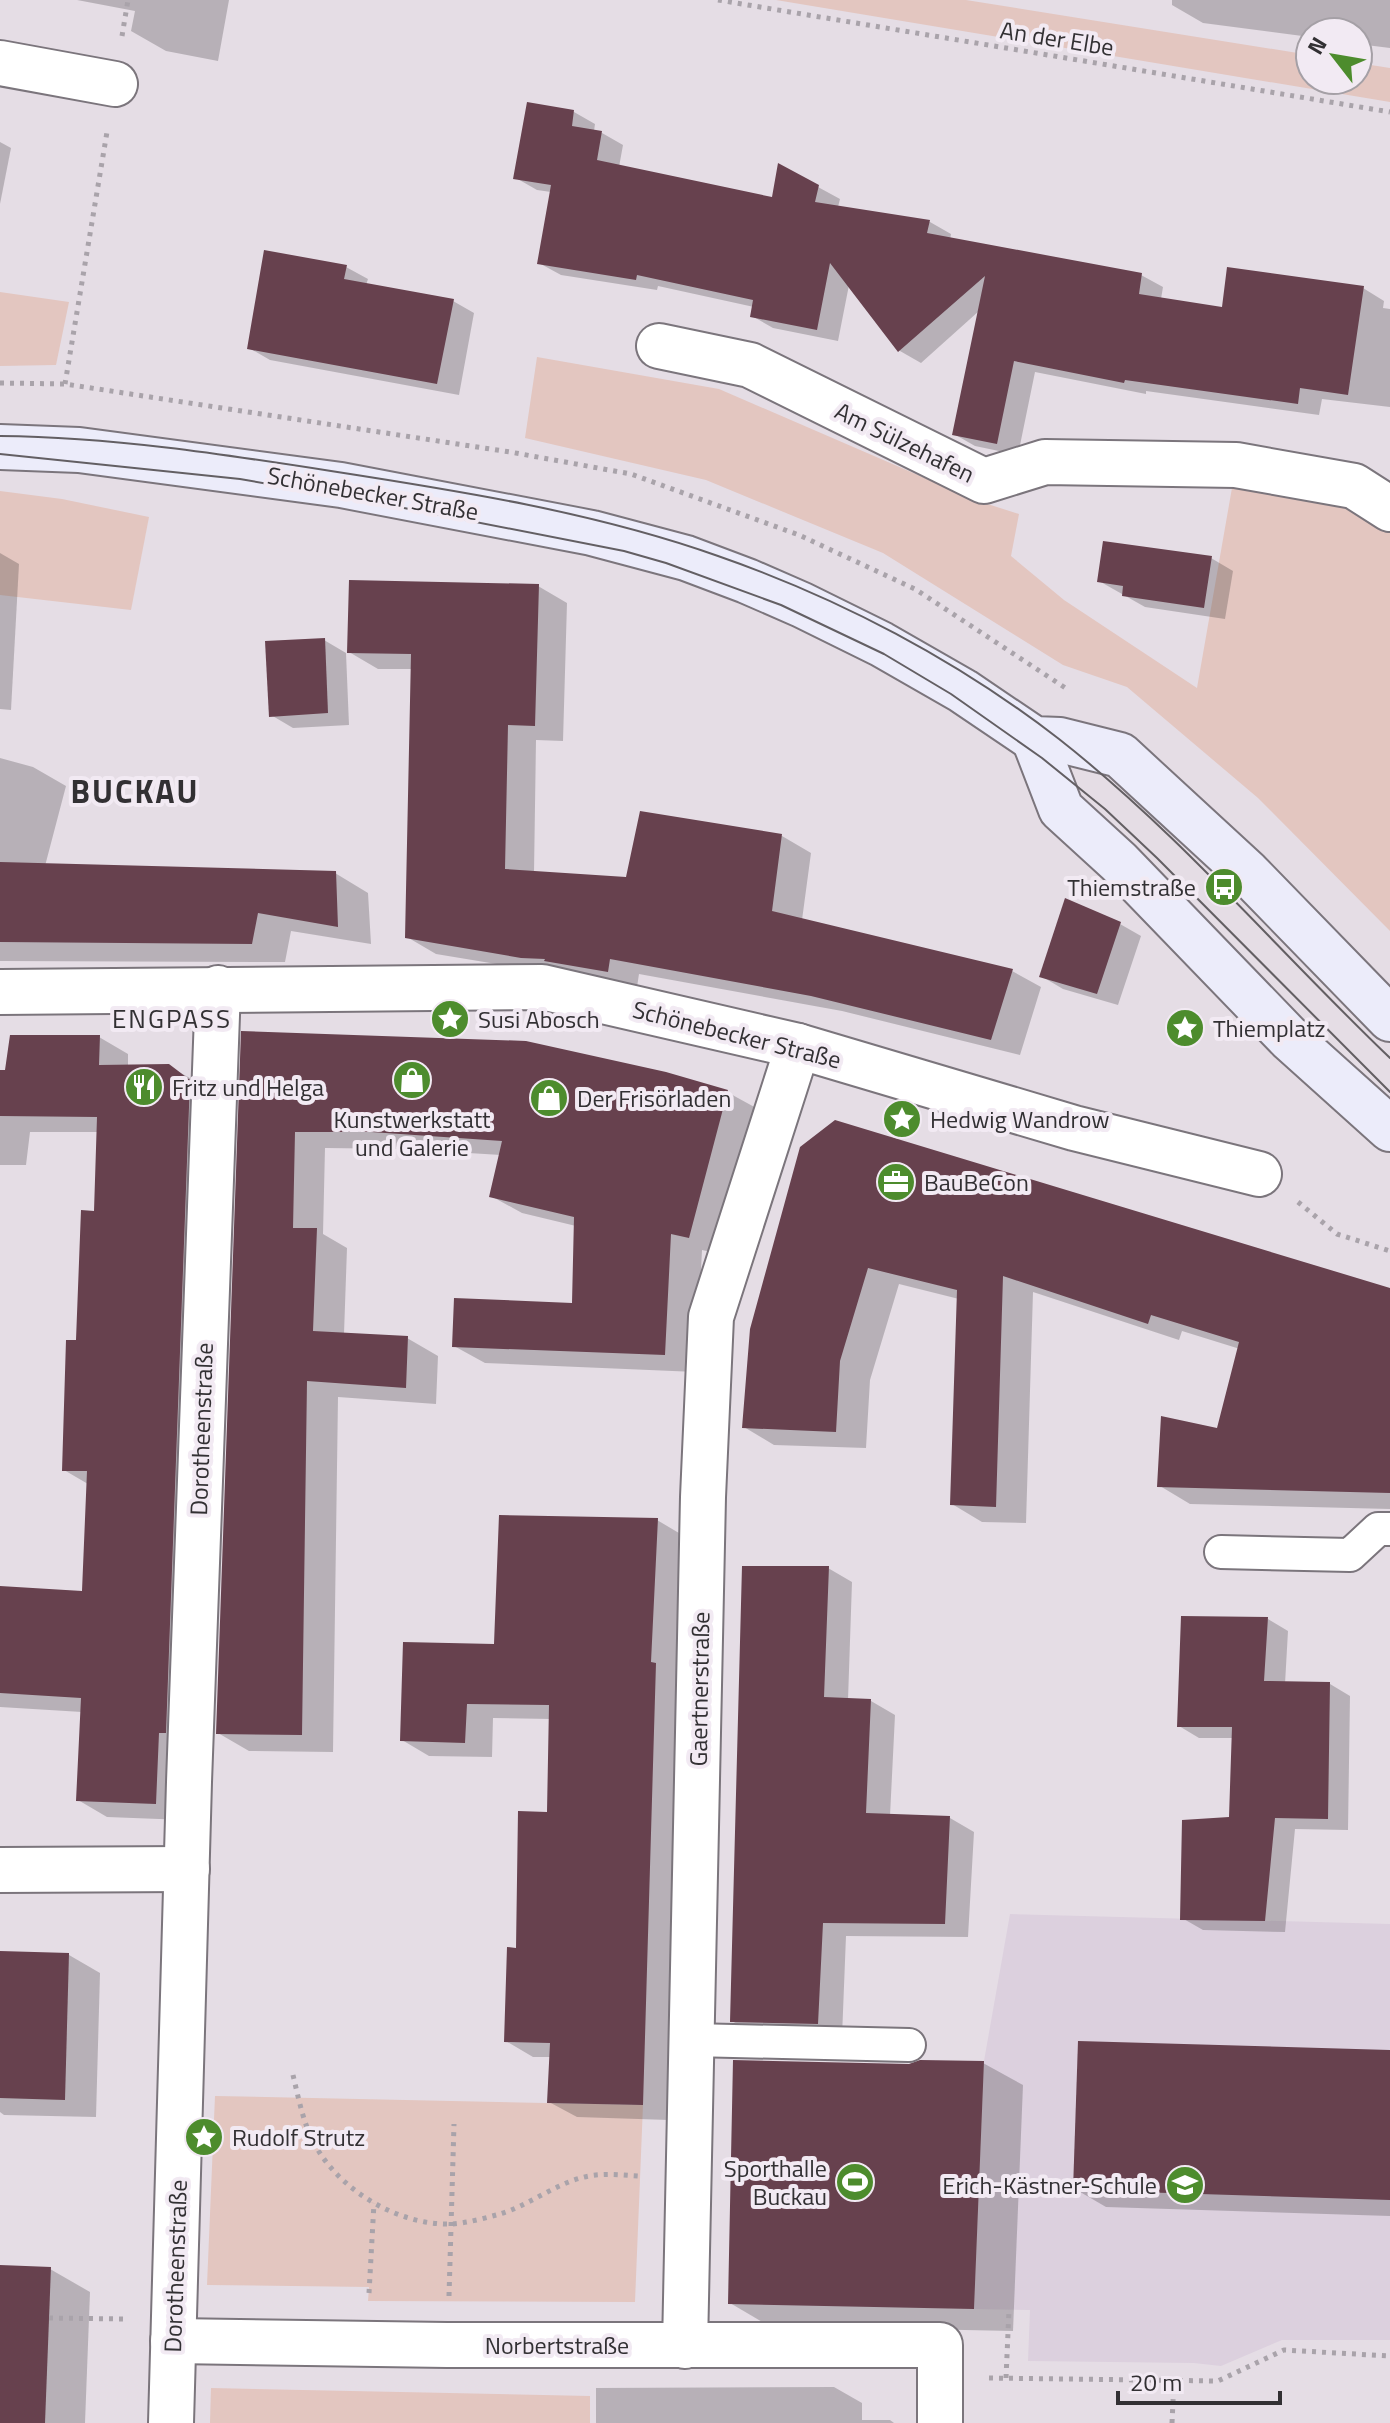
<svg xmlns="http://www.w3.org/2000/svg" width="1390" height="2423" font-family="'Titillium Web',sans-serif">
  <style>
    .built { fill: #dcd0de }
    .green { fill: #e3c6c0 }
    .shadow { fill: #0003 }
    .building { fill: #67414e }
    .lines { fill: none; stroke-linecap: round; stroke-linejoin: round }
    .lane-casing { stroke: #7b757c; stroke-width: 36 }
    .street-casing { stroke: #7b757c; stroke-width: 48 }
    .secondary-casing { stroke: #7b757c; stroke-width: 48 }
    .path { stroke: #a9a3aa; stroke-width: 5; stroke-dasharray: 4 6; stroke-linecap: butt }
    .lane { stroke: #fff; stroke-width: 32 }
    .street { stroke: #fff; stroke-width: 44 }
    .secondary { stroke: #ececfa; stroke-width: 44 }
    .tram { stroke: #635f63; stroke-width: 2 }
    .labels { text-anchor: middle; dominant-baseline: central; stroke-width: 8; stroke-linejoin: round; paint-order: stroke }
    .street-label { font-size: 24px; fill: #323033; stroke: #f2eaf3 }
    .poi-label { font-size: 24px; fill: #323033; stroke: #f2eaf3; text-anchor: start }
    .neighbourhood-label { font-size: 26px; letter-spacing: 2px; fill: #323033; stroke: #f2eaf3 }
    .district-label { font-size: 32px; font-weight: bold; letter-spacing: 2px; fill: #323033; stroke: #f2eaf3 }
  </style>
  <rect width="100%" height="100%" fill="#e5dde5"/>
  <path class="built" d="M 1010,1914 L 1390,1924 L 1390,2340 L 1282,2340 L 1221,2366 L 1194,2363 L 1028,2361 L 1030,2310 L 974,2309 L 984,2061 Z"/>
  <g class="green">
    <path d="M 776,0 L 966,0 L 1310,55 L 1310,80 L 1358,80 L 1358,63 L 1390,68 L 1390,102 Z"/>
    <path d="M 0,292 L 69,302 L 56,365 L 0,366 Z"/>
    <path d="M 537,357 L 719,389 L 978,501 L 1019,514 L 1011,556 L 1064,600 L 1197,688 L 1236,465 L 1390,509 L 1390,931 L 1258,798 L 1127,687 L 1063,665 L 883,553 L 706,480 L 525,438 Z"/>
    <path d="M 0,491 L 62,499 L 149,517 L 131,610 L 0,595 Z"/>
    <path d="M 215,2096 L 643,2105 L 635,2302 L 368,2301 L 369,2287 L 207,2285 Z"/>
    <path d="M 211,2388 L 590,2396 L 590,2423 L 210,2423 Z"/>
  </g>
  <g class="shadow">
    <path d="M 77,0 L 229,0 L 218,61 L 166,51 L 131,31 L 135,11 Z"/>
    <path d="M 1172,0 L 1390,0 L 1390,48 L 1358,44 L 1358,32 L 1310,32 L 1310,37 L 1203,23 L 1172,5 Z"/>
    <path d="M 528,105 L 574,112 L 595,124 L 594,131 L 602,133 L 623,145 L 619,167 L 773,200 L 818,187 L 840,199 L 838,207 L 930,222 L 951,234 L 950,240 L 1141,275 L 1163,287 L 1161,299 L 1223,309 L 1363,288 L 1384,301 L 1383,308 L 1390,309 L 1390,407 L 1322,399 L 1319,415 L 1146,391 L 1146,394 L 1035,372 L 1018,455 L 975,446 L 954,434 L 979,311 L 921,363 L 900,351 L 849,285 L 838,341 L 773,328 L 752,316 L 754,307 L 658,286 L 657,290 L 561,275 L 539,263 L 551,192 L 537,190 L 516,178 Z"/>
    <path d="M 0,142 L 11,148 L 0,204 Z"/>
    <path d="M 346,267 L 368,279 L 366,285 L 453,301 L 474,313 L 459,395 L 270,360 L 249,348 Z"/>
    <path d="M 0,553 L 19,564 L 11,710 L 0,709 Z"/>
    <path d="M 1211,558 L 1233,571 L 1225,619 L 1145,607 L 1099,581 Z"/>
    <path d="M 538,586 L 567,603 L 563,741 L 536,740 L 534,873 L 627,879 L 641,813 L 782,836 L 811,853 L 802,920 L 1012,971 L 1041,987 L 1020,1055 L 842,1011 L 639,974 L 637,987 L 436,954 L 407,937 L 413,669 L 378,669 L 349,652 Z"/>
    <path d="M 324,640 L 346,653 L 349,725 L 293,728 L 271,715 Z"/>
    <path d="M 0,758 L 33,767 L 66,786 L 45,866 L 335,873 L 368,893 L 371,944 L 291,931 L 285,962 L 0,961 Z"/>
    <path d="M 1120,924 L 1141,936 L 1118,1005 L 1063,989 L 1041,976 Z"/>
    <path d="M 243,1033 L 727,1092 L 758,1109 L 720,1254 L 702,1250 L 696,1372 L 485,1363 L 454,1346 L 574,1305 L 576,1226 L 522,1213 L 491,1196 L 501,1155 L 403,1149 L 325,1148 L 323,1234 L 347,1248 L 344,1334 L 407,1338 L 438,1356 L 436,1404 L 338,1397 L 333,1752 L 249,1751 L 218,1733 Z"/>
    <path d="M 99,1037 L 128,1054 L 128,1067 L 168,1066 L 199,1083 L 185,1820 L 107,1817 L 78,1800 L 82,1712 L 0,1707 L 0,1588 L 84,1593 L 88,1484 L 64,1470 L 96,1213 L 99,1132 L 30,1132 L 26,1165 L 0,1165 L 0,1072 L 7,1072 Z"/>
    <path d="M 802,1148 L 1390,1290 L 1390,1509 L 1190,1504 L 1160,1486 L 1219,1430 L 1240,1349 L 1182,1331 L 1179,1340 L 1033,1292 L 1026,1523 L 982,1522 L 952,1504 L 959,1299 L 899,1284 L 870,1380 L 866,1448 L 774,1445 L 744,1427 Z"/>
    <path d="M 657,1520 L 684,1536 L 669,2120 L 577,2117 L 549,2102 L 551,2057 L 533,2057 L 506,2041 L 518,1950 L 549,1814 L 551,1719 L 493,1718 L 492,1757 L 429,1756 L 402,1740 L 496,1646 Z"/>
    <path d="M 828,1568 L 852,1582 L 848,1700 L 871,1701 L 895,1715 L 890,1816 L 950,1818 L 974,1832 L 968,1937 L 846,1936 L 842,2037 L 756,2035 L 732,2021 Z"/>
    <path d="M 1268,1619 L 1288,1631 L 1285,1684 L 1330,1684 L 1350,1696 L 1348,1830 L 1295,1829 L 1285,1932 L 1203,1930 L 1182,1918 L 1231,1819 L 1233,1738 L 1199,1738 L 1179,1726 Z"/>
    <path d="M 0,1953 L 69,1955 L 100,1973 L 96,2117 L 4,2115 L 0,2112 Z"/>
    <path d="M 1390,2052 L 1390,2216 L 1106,2207 L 1075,2189 Z"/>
    <path d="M 983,2063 L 1023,2085 L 1013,2331 L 769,2326 L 730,2303 L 909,2066 Z"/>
    <path d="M 0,2267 L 50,2269 L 90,2292 L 85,2423 L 0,2423 Z"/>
    <path d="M 834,2387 L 862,2403 L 862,2420 L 890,2420 L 894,2423 L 596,2423 L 596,2388 Z"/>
  </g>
  <g class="building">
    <path d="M 527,102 L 574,110 L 572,126 L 602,131 L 597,160 L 772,197 L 778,163 L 819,185 L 815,202 L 930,220 L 927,233 L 1142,273 L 1139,294 L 1222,307 L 1227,267 L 1364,286 L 1348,395 L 1300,388 L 1298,404 L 1125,380 L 1124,383 L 1014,361 L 997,444 L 952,435 L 985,276 L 898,352 L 830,263 L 817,330 L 750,317 L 753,300 L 637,275 L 636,280 L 537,264 L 551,185 L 513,179 Z"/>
    <path d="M 264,250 L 347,265 L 344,279 L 454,299 L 437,384 L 247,349 Z"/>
    <path d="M 1103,541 L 1212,556 L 1204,608 L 1122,596 L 1123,586 L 1097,582 Z"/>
    <path d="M 349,580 L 539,584 L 535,726 L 508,725 L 505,869 L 626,877 L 640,811 L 782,834 L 772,911 L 1013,969 L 991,1040 L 811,996 L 610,959 L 608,972 L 544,961 L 545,959 L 521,958 L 405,938 L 411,654 L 347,653 Z"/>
    <path d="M 325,638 L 328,713 L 269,717 L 265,641 Z"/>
    <path d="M 0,862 L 336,871 L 338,927 L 258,913 L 252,944 L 0,942 Z"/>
    <path d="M 1065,898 L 1121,922 L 1097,994 L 1039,977 Z"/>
    <path d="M 241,1031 L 526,1041 L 666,1072 L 728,1090 L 689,1238 L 671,1234 L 665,1355 L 452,1347 L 454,1298 L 572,1303 L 574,1217 L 489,1197 L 502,1141 L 371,1132 L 295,1132 L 293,1228 L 317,1228 L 313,1331 L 408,1336 L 406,1388 L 307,1381 L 302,1735 L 216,1734 Z"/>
    <path d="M 10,1035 L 100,1035 L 99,1065 L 169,1064 L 190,1080 L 166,1733 L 159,1733 L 156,1804 L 76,1801 L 81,1698 L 0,1693 L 0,1586 L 82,1591 L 87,1471 L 62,1471 L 66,1340 L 76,1340 L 81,1210 L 94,1211 L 97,1117 L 0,1116 L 0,1070 L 5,1070 Z"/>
    <path d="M 835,1120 L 1390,1288 L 1390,1493 L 1157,1487 L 1161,1416 L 1217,1428 L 1239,1342 L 1151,1315 L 1148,1324 L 1003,1276 L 996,1507 L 950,1505 L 957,1290 L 868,1268 L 840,1361 L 836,1432 L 742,1428 L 750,1329 L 800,1147 Z"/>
    <path d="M 499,1515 L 658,1518 L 651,1662 L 656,1663 L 643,2105 L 547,2103 L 550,2043 L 504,2042 L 507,1947 L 516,1948 L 518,1811 L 547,1812 L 549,1705 L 467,1704 L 465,1743 L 400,1741 L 403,1642 L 494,1644 Z"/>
    <path d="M 742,1566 L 829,1566 L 824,1697 L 871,1699 L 866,1813 L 950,1816 L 945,1924 L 823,1923 L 818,2024 L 730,2022 Z"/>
    <path d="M 1181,1616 L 1268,1617 L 1264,1681 L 1330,1682 L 1328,1819 L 1275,1818 L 1265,1921 L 1180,1920 L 1182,1820 L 1229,1817 L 1232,1727 L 1177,1727 Z"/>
    <path d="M 0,1951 L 69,1953 L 65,2100 L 0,2098 Z"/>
    <path d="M 1078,2041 L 1390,2050 L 1390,2200 L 1073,2190 Z"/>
    <path d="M 733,2060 L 909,2064 L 920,2060 L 984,2061 L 974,2309 L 728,2304 Z"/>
    <path d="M 0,2265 L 51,2267 L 45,2423 L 0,2423 Z"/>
  </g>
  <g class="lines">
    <defs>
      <g id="lane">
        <path d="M 1221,1552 L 1350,1555 L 1378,1529 L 1390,1529"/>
        <path d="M 692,2040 L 909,2045"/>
      </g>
      <g id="street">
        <path d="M 0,63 L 115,84"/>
        <path d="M 659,346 L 750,365 L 984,481 L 1045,462 L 1236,465 L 1354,486 L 1390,509"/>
        <path d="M 0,992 L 542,987 L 798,1046 L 1074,1128 L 1259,1174"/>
        <path d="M 0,1870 L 187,1869"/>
        <path d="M 173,2341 L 447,2345 L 940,2345 L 940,2423"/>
        <path d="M 685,2346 L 703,1497 L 711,1317 L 798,1046"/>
        <path d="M 171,2423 L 189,1782 L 218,988"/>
      </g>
      <g id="secondary">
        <path d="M 0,447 L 79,450 L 341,485 L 592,533 L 686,558 L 747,581 L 802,605 L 881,644 L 963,691 L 1034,739 L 1060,740 L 1120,755 L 1248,873 L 1390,1019"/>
        <path d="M 1034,739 L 1061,809 L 1119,862 L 1291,1040 L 1390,1129"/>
      </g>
    </defs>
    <use href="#lane" class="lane-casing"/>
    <use href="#street" class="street-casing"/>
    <use href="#secondary" class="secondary-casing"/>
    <g class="path">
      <path d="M 718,0 L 1390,112"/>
      <path d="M 122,36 L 128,0"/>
      <path d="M 0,383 L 65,384 L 510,452 L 631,474 L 799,535 L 915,589 L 1067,689"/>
      <path d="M 65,384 L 107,132"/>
      <path d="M 1298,1202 L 1337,1234 L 1390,1251"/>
      <path d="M 293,2075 C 299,2100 304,2128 318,2150 C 344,2193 401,2226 452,2224 C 467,2223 485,2218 500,2214 C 530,2205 557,2182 589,2176 C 606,2173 622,2175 638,2176"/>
      <path d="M 369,2293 L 374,2203"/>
      <path d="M 449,2296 L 454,2124"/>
      <path d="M 49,2318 L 125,2319"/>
      <path d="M 989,2378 L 1218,2381 L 1284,2350 L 1390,2356"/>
      <path d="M 1006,2378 L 1009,2310"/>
      <path d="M 1172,2423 L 1174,2380"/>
    </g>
    <use href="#lane" class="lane"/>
    <use href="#street" class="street"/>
    <use href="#secondary" class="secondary"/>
    <g class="tram">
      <path d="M 0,436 C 111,437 222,454 331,471 C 460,491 594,512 718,556 C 839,598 957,660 1059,739 C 1180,834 1279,952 1390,1058"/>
      <path d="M 0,454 L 240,479 L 404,508 L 624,551 L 666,563 L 781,605 L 884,654 L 951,694 L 1042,758 L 1105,809 L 1157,858 L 1390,1092"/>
    </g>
  </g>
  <defs>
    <symbol id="bus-disc" viewBox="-11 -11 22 22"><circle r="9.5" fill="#4d8c2d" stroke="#f2eaf3"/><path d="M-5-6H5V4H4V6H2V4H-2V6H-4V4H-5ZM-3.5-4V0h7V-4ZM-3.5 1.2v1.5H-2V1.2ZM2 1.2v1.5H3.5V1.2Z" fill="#fff"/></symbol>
    <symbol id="sight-disc" viewBox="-11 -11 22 22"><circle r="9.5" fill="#4d8c2d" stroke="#f2eaf3"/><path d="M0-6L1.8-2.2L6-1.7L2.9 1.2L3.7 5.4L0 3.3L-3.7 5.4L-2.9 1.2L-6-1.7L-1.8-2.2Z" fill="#fff"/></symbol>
    <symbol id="shop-disc" viewBox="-11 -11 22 22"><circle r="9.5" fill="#4d8c2d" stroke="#f2eaf3"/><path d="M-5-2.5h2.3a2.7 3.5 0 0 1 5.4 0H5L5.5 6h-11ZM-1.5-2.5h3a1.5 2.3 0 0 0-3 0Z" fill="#fff"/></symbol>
    <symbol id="restaurant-disc" viewBox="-11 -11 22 22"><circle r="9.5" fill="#4d8c2d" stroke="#f2eaf3"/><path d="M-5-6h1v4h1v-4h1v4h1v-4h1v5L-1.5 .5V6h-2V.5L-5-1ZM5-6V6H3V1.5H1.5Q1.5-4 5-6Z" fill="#fff"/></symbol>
    <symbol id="office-disc" viewBox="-11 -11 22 22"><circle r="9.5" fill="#4d8c2d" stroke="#f2eaf3"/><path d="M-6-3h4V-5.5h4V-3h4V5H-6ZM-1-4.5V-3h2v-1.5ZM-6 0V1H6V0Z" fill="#fff"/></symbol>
    <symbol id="stadium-disc" viewBox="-11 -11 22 22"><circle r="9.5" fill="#4d8c2d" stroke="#f2eaf3"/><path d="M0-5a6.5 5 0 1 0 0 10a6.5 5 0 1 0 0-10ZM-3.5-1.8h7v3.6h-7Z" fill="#fff"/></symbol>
    <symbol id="school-disc" viewBox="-11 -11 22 22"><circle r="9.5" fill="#4d8c2d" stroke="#f2eaf3"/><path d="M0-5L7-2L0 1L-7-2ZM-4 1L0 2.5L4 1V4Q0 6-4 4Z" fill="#fff"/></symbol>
  </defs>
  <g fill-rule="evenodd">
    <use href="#bus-disc" x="1202" y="865" width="44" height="44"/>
    <use href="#sight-disc" x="428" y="997" width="44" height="44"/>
    <use href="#sight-disc" x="1163" y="1006" width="44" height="44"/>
    <use href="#shop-disc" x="390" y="1058" width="44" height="44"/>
    <use href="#restaurant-disc" x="122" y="1065" width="44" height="44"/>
    <use href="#shop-disc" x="527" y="1076" width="44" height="44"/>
    <use href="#sight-disc" x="880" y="1097" width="44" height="44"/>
    <use href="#office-disc" x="874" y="1160" width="44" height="44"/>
    <use href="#sight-disc" x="182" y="2115" width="44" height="44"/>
    <use href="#stadium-disc" x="833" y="2160" width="44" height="44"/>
    <use href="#school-disc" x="1163" y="2163" width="44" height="44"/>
  </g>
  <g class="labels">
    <g class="street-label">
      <text transform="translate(1057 38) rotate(9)">An der Elbe</text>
      <text transform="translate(905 442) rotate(26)">Am Sülzehafen</text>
      <text transform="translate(373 493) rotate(10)">Schönebecker Straße</text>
      <text transform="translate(737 1034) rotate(14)">Schönebecker Straße</text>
      <text transform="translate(201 1429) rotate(-88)">Dorotheenstraße</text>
      <text transform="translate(699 1689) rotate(-89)">Gaertnerstraße</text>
      <text transform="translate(175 2266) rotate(-88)">Dorotheenstraße</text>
      <text x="557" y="2345">Norbertstraße</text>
    </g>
    <g class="poi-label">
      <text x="1196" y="887" text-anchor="end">Thiemstraße</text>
      <text x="478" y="1019">Susi Abosch</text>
      <text x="1213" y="1028">Thiemplatz</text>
      <text x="172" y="1087">Fritz und Helga</text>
      <text x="577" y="1098">Der Frisörladen</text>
      <text x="412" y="1119" text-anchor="middle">Kunstwerkstatt<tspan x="412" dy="28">und Galerie</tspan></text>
      <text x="930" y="1119">Hedwig Wandrow</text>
      <text x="924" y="1182">BauBeCon</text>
      <text x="232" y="2137">Rudolf Strutz</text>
      <text x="827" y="2168" text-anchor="end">Sporthalle<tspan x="827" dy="28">Buckau</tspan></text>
      <text x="1157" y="2185" text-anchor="end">Erich-Kästner-Schule</text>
    </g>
    <g class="neighbourhood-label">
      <text x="172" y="1018">ENGPASS</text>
    </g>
    <g class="district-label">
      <text x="135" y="791">BUCKAU</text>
    </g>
  </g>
  <g transform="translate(1334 56) rotate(301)"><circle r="38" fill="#f2eaf3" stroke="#a5a0a6" stroke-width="2"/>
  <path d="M0-6L14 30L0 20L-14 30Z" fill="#4d8c2d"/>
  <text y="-12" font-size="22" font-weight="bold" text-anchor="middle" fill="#323033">N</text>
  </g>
  <path d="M1118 2391v12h162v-12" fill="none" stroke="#323033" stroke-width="4"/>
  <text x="1130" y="2391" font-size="24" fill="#323033" stroke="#f2eaf3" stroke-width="6" paint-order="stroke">20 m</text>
</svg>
